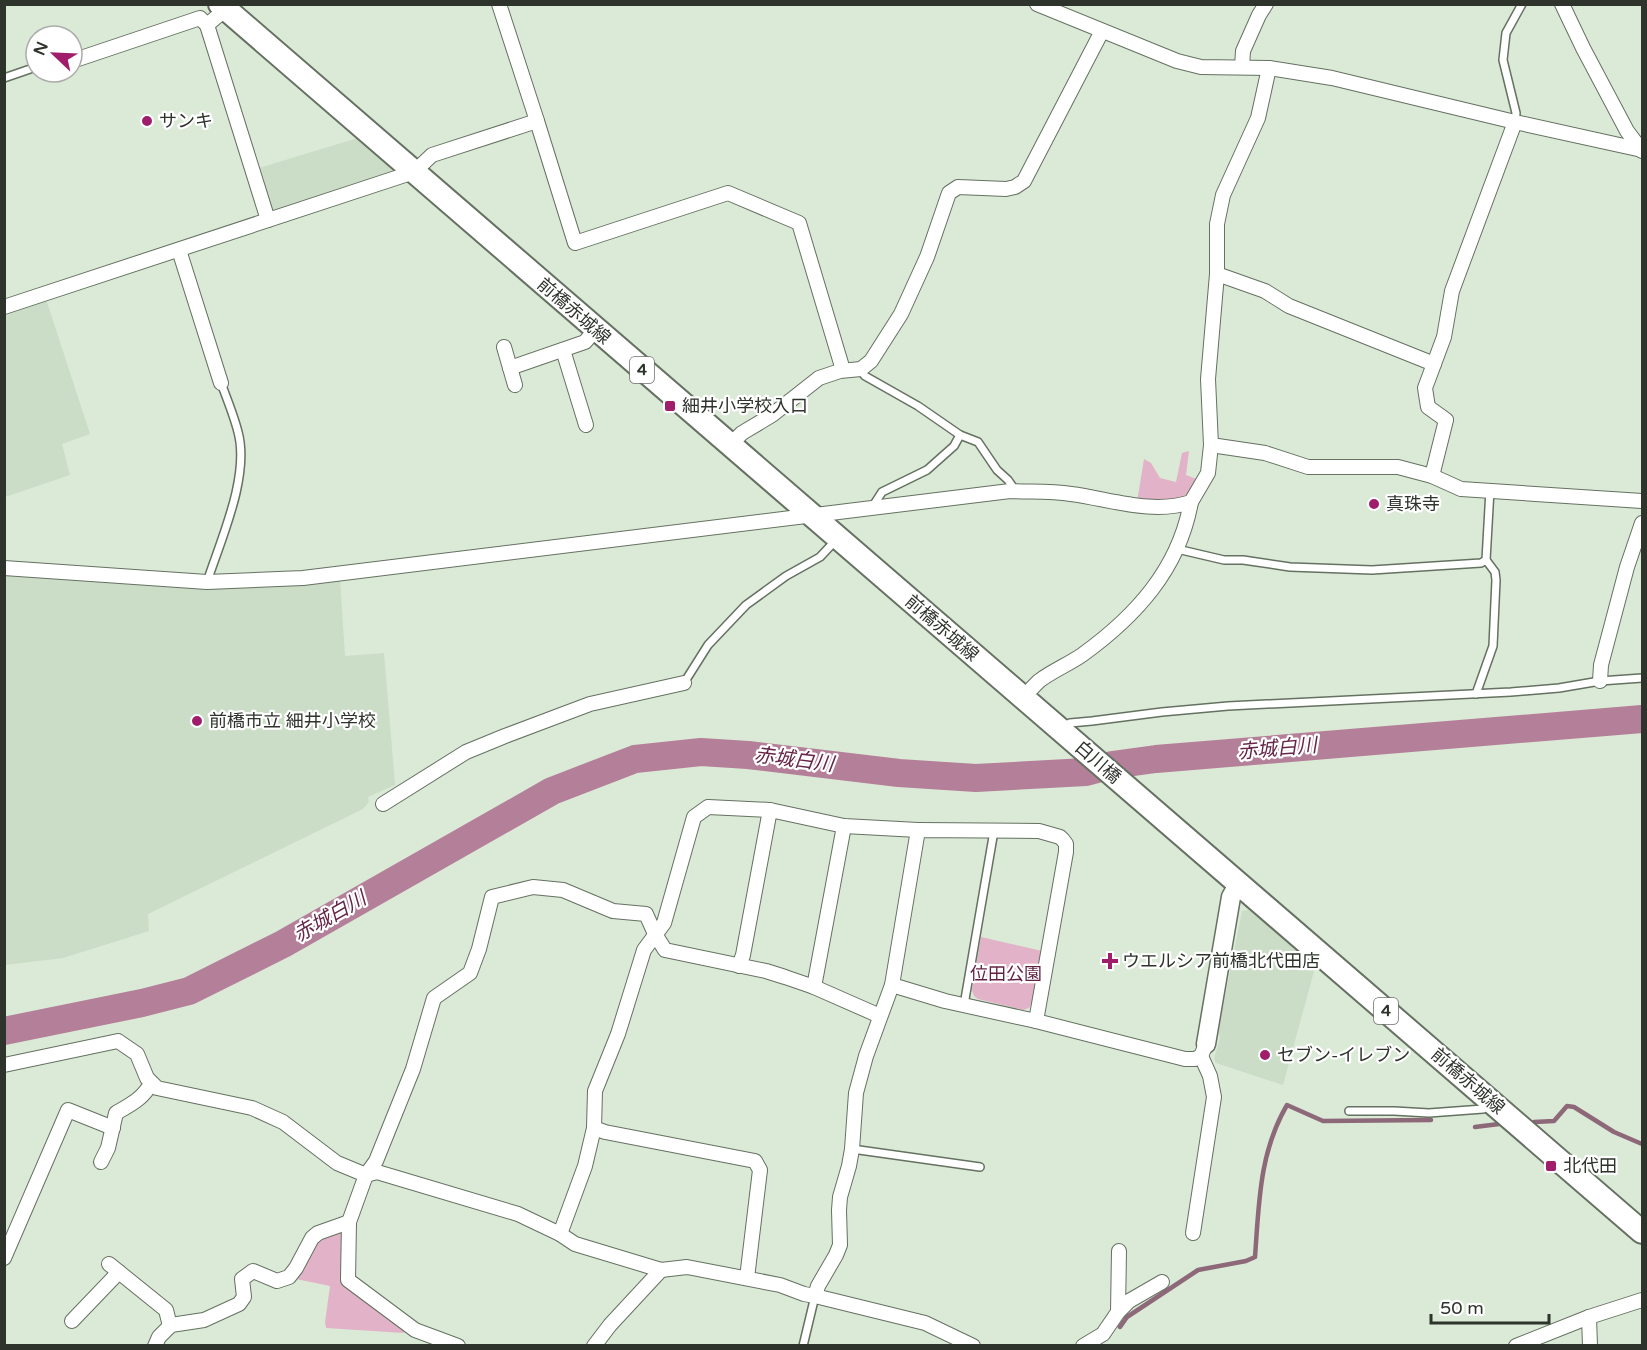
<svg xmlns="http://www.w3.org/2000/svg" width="1647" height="1350" font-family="'Varela Round','Noto Sans JP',sans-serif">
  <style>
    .built { fill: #cbddc6 }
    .green { fill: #e2b3c8 }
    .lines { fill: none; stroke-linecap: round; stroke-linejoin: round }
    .stream { stroke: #8c6878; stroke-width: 4.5 }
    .river { stroke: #b47f98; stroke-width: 28 }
    .service-casing { stroke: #657161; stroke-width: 10 }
    .minor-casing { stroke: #657161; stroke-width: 16 }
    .tertiary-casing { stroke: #657161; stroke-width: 21 }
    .primary-casing { stroke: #657161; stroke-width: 26 }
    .service { stroke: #fff; stroke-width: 7 }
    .minor { stroke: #fff; stroke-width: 14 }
    .tertiary { stroke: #fff; stroke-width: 18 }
    .primary { stroke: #fff; stroke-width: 22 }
    .poi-dot { fill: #a01d6c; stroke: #fff; stroke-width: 2 }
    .labels { text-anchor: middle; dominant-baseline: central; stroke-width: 4.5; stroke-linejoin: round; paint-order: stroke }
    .shield { fill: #fff; stroke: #6d706b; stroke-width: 1.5 }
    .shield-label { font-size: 16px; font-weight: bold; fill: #2e332c }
    .poi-label { font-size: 18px; fill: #2e332c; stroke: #fff; text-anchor: start }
    .street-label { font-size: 18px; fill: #2e332c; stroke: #fff }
    .park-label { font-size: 18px; fill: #601f43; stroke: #fff }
    .water-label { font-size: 20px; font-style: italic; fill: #662548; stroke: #fff }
  </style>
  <rect width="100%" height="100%" fill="#dbe9d7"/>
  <g class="built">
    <path d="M 361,137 L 402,173 L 274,215 L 259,168 Z"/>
    <path d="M 46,299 L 90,434 L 62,444 L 70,475 L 5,497 L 4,313 Z"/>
    <path d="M 5,572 L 219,589 L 340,578 L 345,656 L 384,653 L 395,785 L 368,797 L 369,802 L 363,809 L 148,914 L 149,931 L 63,958 L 5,965 Z"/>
    <path d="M 1249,910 L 1316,964 L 1283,1085 L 1216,1063 L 1214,1059 L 1220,1038 L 1218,1032 L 1242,911 Z"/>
  </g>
  <g class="green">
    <path d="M 1189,451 L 1186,475 L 1199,480 C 1177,509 1170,502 1137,502 L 1144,459 L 1151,463 L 1160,478 L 1176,482 L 1182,453 Z"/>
    <path d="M 981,937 L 1042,951 L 1032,1002 L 1029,1008 L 1023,1010 L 978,999 L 974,996 L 972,990 Z"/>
    <path d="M 347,1228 L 345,1284 L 403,1328 L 404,1333 L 326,1328 L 325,1322 L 330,1286 L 296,1279 L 315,1245 L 324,1237 Z"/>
  </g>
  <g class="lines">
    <g class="stream">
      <path d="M 1534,1122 L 1554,1121 L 1567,1106 L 1574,1107 L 1614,1132 L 1642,1144"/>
      <path d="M 1475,1127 L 1499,1124"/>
      <path d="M 1120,1327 L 1127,1317 L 1198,1270 L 1246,1261 L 1255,1257 C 1259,1204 1259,1153 1287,1105 L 1323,1121 L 1431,1120"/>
    </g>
    <path class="river" d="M 4,1031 L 142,1003 L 189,991 L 283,944 L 552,791 L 635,759 L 701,752 L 748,755 L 899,773 L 976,778 L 1086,772 L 1112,765 L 1156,759 L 1642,719"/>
    <defs>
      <g id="service">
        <path d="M 4,78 L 36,67"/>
        <path d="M 1515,122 L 1516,113 L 1503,60 L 1506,33 L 1522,4"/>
        <path d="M 859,369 L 865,376 L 918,406 L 960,435 L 978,442 L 997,470 L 1008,480 L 1015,490"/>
        <path d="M 873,506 L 882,492 L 927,470 L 954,446 L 960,435"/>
        <path d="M 1177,549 L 1224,560 L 1243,560 L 1290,567 L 1372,570 L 1481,563 L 1486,560"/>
        <path d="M 207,582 C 221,539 250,476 238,432 C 234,416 227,399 221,383"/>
        <path d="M 684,683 L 708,645 L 746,605 L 786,576 L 820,557 L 836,540"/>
        <path d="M 1476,694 L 1493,646 L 1496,580 L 1495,572 L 1486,560 L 1490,490"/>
        <path d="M 1061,727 L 1070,723 L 1092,721 L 1162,712 L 1228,706 L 1511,692 L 1559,688 L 1600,681 L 1642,678"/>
        <path d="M 964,1005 L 994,831"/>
        <path d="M 1349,1111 L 1394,1111 L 1429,1113 L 1483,1109 L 1490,1106"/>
        <path d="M 852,1149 L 980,1167"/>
        <path d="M 803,1346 L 815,1296"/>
      </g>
      <g id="minor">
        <path d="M 1037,4 L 1177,61 L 1201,67 L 1269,68 L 1332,78 L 1515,122 L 1642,150"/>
        <path d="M 1562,4 L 1583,48 L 1627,131 L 1642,151"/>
        <path d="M 226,9 L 207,25 L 268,220"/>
        <path d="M 78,59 L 200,18 L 207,25"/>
        <path d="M 1242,67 L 1243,51 L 1259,15 L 1266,4"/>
        <path d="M 537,121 L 575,243 L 728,193 L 799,223 L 843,370"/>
        <path d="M 179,250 L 221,383"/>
        <path d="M 1217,274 L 1265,291 L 1289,306 L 1434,364"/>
        <path d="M 4,307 L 414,172 L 432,155 L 537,121 L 499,4"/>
        <path d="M 504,347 L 515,385"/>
        <path d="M 563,350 L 586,425"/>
        <path d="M 510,368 L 585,342 L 596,329"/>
        <path d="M 730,445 L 742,433 L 772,415 L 819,378 L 840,371 L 861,369 L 871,361 L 901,314 L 927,257 L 949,193 L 958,187 L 1006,189 L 1015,187 L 1024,181 L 1102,31"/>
        <path d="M 1211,445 L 1265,453 L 1308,467 L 1398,467 L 1432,476 L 1461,489 L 1642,501"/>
        <path d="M 1432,476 L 1446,420 L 1428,407 L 1425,388 L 1444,337 L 1452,291 L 1515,122"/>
        <path d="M 4,568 L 207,582 L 303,578 L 1010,491 C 1030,492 1051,491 1071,494 C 1110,499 1152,515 1191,502 L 1208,473 L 1211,445 L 1208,379 L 1217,274 L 1217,224 L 1223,195 L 1258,118 L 1269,68"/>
        <path d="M 1600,681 L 1601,665 L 1627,567 L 1642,523"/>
        <path d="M 1023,698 C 1028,692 1034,686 1039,681 C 1052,671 1069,664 1082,655 C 1136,616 1179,569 1191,502"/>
        <path d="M 383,804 L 466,752 L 505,736 L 590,704 L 684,683"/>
        <path d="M 739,966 L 743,955 L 770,810"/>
        <path d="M 892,985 L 945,1001 L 1036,1021 L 1185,1059 L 1195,1059 L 1201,1056 L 1206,1044"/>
        <path d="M 814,987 L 844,826"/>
        <path d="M 4,1065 L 118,1041 L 137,1054 L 147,1078 L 157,1088 L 252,1108 L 283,1122 L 337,1163 L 366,1175 L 377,1172 L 518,1214 L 560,1234 L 575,1244 L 661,1270 L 687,1267 L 780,1285 L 804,1294 L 815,1296 L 925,1323 L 973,1346"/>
        <path d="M 594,1128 L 605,1132 L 755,1161 L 760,1170 L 747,1278"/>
        <path d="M 101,1162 L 108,1148 L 116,1113 C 130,1105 144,1098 151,1083"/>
        <path d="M 1193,1233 L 1214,1097 L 1210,1076 L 1201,1056"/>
        <path d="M 560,1234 L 585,1166 L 594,1128 L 595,1091 L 618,1034 L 644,950 L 664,923 L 694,817 L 708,807 L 770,810 L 844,826 L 918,830"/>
        <path d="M 4,1258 L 68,1110 L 113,1128"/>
        <path d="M 109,1264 L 166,1310 L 170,1326"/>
        <path d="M 815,1296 L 818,1286 L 836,1255 L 840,1245 L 839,1210 L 840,1197 L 849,1166 L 852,1149 L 856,1093 L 866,1056 L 892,985 L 918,830 L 1039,831 L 1060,837 L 1063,840 L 1066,844 L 1066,852 L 1036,1021"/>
        <path d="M 1118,1312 L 1129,1301 L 1162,1282"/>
        <path d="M 1589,1317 L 1590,1346"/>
        <path d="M 72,1321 L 119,1272"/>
        <path d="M 155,1346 L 159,1337 L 171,1325 L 204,1320 L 239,1304 L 244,1297 L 242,1279 L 253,1271 L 277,1281 L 289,1277 L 296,1268 L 312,1238 L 318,1233 L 349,1222"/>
        <path d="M 458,1346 L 415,1330 L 348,1280 L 349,1222 L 366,1175 L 376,1161 L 413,1069 L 434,998 L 470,973 L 479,949 L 492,897 L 533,887 L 563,890 L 613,911 L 646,914 L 655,934 L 665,950 L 766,971 L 785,977 L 814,987 L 880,1016"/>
        <path d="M 594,1346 L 610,1325 L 661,1270"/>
        <path d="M 1083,1346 L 1103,1334 L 1118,1312 L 1119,1251"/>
        <path d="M 1516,1346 L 1589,1317 L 1642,1300"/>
      </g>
      <path id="tertiary" d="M 1206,1044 L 1231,897 L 1239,883"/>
      <path id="primary" d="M 220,4 L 1642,1232"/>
    </defs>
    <use href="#service" class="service-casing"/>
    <use href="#minor" class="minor-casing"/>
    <use href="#tertiary" class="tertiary-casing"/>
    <use href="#primary" class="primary-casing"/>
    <use href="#service" class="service"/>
    <use href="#minor" class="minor"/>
    <use href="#tertiary" class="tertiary"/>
    <use href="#primary" class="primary"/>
  </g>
  <g class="poi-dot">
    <circle cx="147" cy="121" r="6"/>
    <rect x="664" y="400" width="12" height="12" rx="3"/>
    <circle cx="1374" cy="504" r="6"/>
    <circle cx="197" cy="721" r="6"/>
    <path d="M1107 952h6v6h6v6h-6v6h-6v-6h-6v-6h6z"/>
    <circle cx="1265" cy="1055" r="6"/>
    <rect x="1545" y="1160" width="12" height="12" rx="3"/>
  </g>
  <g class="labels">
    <g class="shield">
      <rect x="630" y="357" width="24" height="26" rx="4.5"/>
      <rect x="1374" y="998" width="24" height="26" rx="4.5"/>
    </g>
    <g class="shield-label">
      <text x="642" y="370">4</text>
      <text x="1386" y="1011">4</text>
    </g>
    <g class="poi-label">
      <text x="159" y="121">サンキ</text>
      <text x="682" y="406">細井小学校入口</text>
      <text x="1386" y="504">真珠寺</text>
      <text x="209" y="721">前橋市立 細井小学校</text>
      <text x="1122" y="961">ウエルシア前橋北代田店</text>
      <text x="1277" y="1055">セブン-イレブン</text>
      <text x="1563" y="1166">北代田</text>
    </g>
    <g class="street-label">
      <text transform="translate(574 311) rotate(41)">前橋赤城線</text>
      <text transform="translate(942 628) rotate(41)">前橋赤城線</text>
      <text transform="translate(1098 762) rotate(41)">白川橋</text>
      <text transform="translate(1468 1081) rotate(41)">前橋赤城線</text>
    </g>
    <g class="park-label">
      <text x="1006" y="974">位田公園</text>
    </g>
    <g class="water-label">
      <text transform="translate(1277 749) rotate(-5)">赤城白川</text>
      <text transform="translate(794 760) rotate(7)">赤城白川</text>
      <text transform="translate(330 917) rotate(-30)">赤城白川</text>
    </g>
  </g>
  <rect width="1647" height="1350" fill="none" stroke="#2e332c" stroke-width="12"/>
  <g transform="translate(54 54) rotate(293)"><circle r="28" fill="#ffffff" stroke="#abadab" stroke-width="1.5"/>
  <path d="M0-4.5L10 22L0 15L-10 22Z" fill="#a01d6c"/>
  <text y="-9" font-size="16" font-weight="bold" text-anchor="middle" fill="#2e332c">N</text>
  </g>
  <path d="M1431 1314v9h118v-9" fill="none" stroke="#2e332c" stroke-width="3"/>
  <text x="1440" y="1314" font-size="18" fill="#2e332c" stroke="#ffffff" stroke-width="4.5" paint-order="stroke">50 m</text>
</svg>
